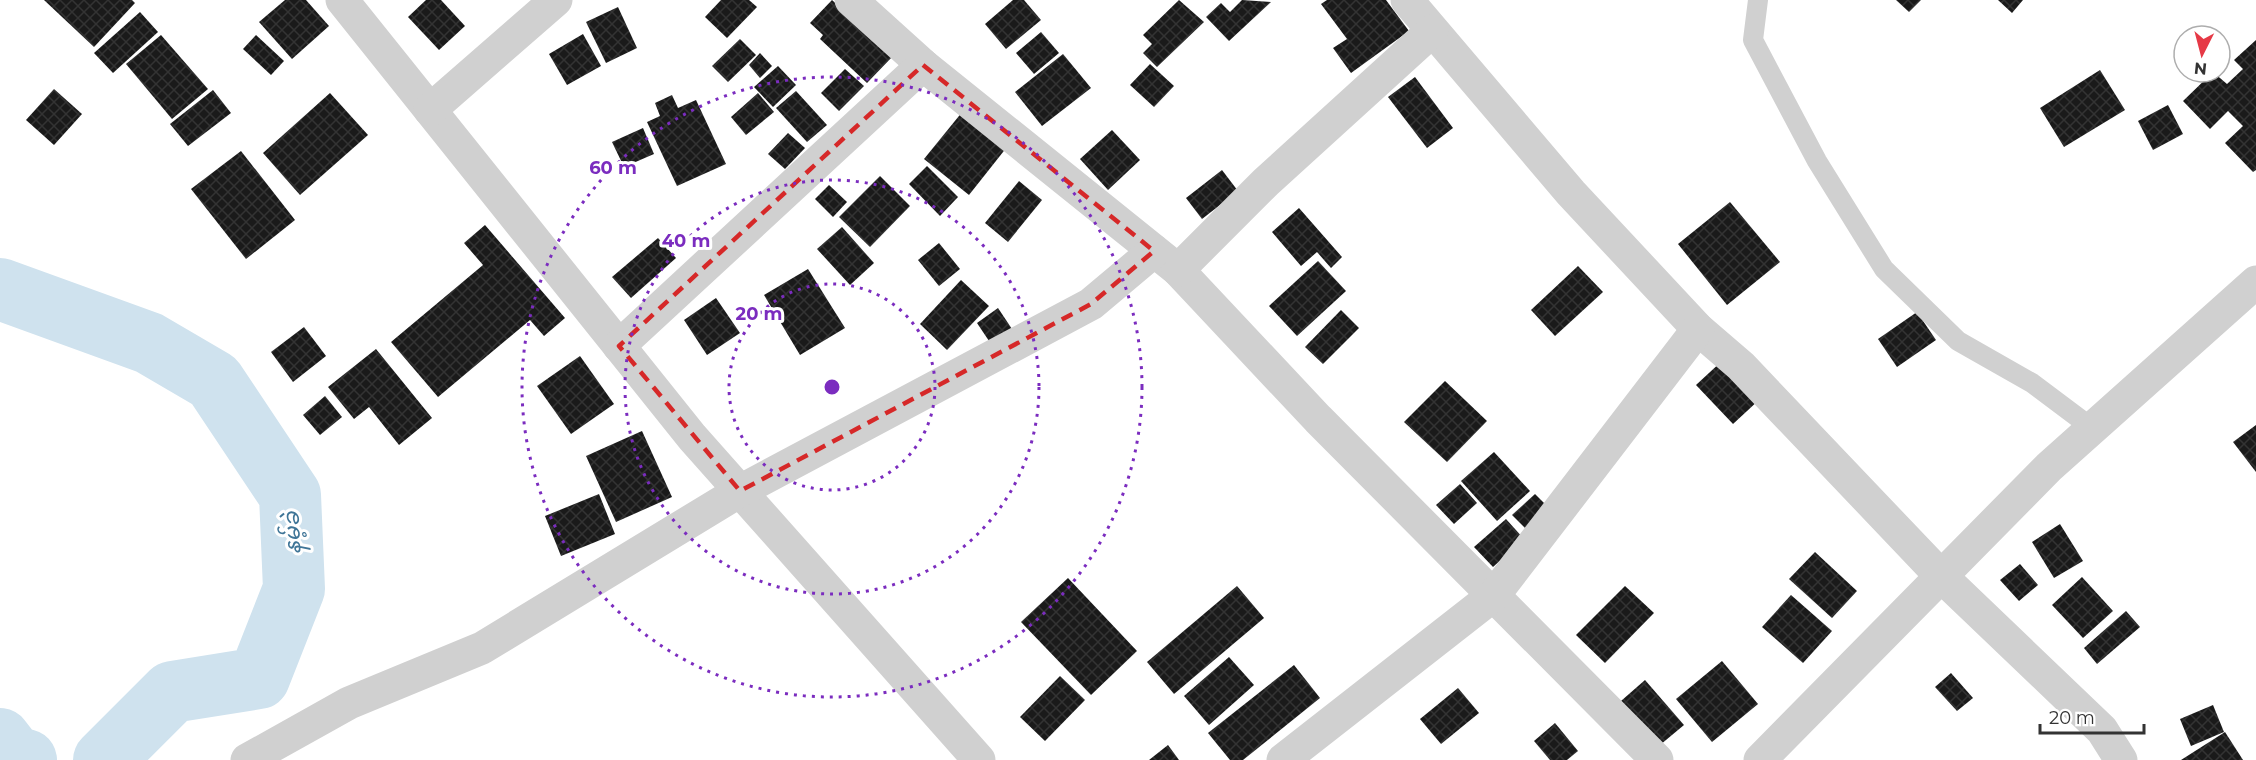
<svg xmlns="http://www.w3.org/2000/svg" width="2256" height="760" font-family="Montserrat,'Noto Sans Myanmar',sans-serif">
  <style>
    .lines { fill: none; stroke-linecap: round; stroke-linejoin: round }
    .river { stroke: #cfe2ee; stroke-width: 62 }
    .building { fill: url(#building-cross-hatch) }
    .lane { stroke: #d0d0d0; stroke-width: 20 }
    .street { stroke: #d0d0d0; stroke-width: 33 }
    .marked { fill: none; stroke: #d62828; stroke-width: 4.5; stroke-dasharray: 12 8; stroke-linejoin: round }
    .ring { fill: none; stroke: #7b2cbf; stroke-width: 3; stroke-dasharray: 3 6 }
    .labels { text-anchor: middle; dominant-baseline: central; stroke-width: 6; stroke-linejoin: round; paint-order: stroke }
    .water-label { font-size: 22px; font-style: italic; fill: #3f7597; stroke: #fff }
    .centre { fill: #7b2cbf; stroke: #fff; stroke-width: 3 }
    .ring-label { font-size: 18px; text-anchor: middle; font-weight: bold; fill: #7b2cbf; stroke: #fff; stroke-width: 6; stroke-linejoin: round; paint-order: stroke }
  </style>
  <defs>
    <pattern id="building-cross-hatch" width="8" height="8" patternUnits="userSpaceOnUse" patternTransform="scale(1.5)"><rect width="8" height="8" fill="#1a1a1a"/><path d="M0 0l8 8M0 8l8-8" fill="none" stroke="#333"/></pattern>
  </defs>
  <rect width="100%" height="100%" fill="#fff"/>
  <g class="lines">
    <g class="river">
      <path d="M 0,289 L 149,343 L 214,381 L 290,495 L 294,589 L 259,678 L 172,692 L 104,760"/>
      <path d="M 0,739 L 14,757 L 26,760"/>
    </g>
  </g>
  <g class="building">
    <path d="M 44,0 L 132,0 L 135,3 L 94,47 Z"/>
    <path d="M 285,0 L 306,0 L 329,26 L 292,59 L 259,22 Z"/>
    <path d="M 426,0 L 441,0 L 465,26 L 439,50 L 408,17 Z"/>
    <path d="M 721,0 L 749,0 L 757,7 L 727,38 L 705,17 Z"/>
    <path d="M 832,0 L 893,56 L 867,83 L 820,39 L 823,35 L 810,23 Z"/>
    <path d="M 1013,0 L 1024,0 L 1041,20 L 1006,49 L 985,24 Z"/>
    <path d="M 1179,0 L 1204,22 L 1157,67 L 1143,53 L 1152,44 L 1143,35 Z"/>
    <path d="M 1242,0 L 1271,2 L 1229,41 L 1206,17 L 1221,3 L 1230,12 Z"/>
    <path d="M 1327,0 L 1386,0 L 1409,31 L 1351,73 L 1333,48 L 1347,39 L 1321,4 Z"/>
    <path d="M 1896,0 L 1921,0 L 1909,12 Z"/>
    <path d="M 1998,0 L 2023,0 L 2012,13 Z"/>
    <path d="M 618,7 L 637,48 L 606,63 L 586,22 Z"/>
    <path d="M 140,12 L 158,32 L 113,73 L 94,53 Z"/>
    <path d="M 1041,32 L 1059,53 L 1034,74 L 1016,53 Z"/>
    <path d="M 583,34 L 601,66 L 567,85 L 549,54 Z"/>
    <path d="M 161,35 L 208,89 L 172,119 L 126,64 Z"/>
    <path d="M 256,35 L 284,61 L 271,75 L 243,49 Z"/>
    <path d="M 740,39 L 756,55 L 728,82 L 712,66 Z"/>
    <path d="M 2256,40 L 2256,170 L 2253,172 L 2225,143 L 2243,126 L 2228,111 L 2210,129 L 2183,101 L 2213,72 L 2227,84 L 2243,69 L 2234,60 Z"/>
    <path d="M 760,53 L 772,66 L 760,78 L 749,65 Z"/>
    <path d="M 1063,54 L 1091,88 L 1042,126 L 1015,92 Z"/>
    <path d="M 1150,64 L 1174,86 L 1154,107 L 1130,85 Z"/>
    <path d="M 778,66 L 796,85 L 773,107 L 754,87 Z"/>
    <path d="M 845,69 L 864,86 L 839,111 L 821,93 Z"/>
    <path d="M 2100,70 L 2125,110 L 2064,147 L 2040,108 Z"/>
    <path d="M 1415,77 L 1453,128 L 1427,148 L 1388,97 Z"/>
    <path d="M 54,89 L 82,114 L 54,145 L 26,120 Z"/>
    <path d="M 213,90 L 231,113 L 188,146 L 170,124 Z"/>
    <path d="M 796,91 L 827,125 L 807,142 L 776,108 Z"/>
    <path d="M 330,93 L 368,135 L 300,195 L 263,153 Z"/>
    <path d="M 758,93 L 774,112 L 746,135 L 731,117 Z"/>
    <path d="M 672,95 L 678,108 L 696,100 L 726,164 L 677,186 L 647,122 L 660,116 L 655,103 Z"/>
    <path d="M 2168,105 L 2183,134 L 2153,150 L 2138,121 Z"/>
    <path d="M 963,111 L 1007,147 L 969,195 L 924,159 Z"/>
    <path d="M 643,128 L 654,154 L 624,167 L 612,142 Z"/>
    <path d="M 1112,130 L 1140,160 L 1108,190 L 1080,159 Z"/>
    <path d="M 788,133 L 805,148 L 785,169 L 768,154 Z"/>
    <path d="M 241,151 L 295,220 L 246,259 L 191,189 Z"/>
    <path d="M 927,166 L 958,197 L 940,216 L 909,184 Z"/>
    <path d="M 1222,170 L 1238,191 L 1202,219 L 1186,198 Z"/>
    <path d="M 880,176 L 910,206 L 870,247 L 839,217 Z"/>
    <path d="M 1019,181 L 1042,200 L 1008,242 L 985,223 Z"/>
    <path d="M 829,185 L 847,202 L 833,217 L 815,199 Z"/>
    <path d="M 1730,202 L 1780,262 L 1727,305 L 1678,244 Z"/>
    <path d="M 1299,208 L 1342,257 L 1331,268 L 1317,252 L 1301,266 L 1272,232 Z"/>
    <path d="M 485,225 L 565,318 L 544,336 L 530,320 L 438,397 L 391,342 L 483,265 L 464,243 Z"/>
    <path d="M 842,227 L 874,263 L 850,285 L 817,249 Z"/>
    <path d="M 658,238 L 676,258 L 631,298 L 612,277 Z"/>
    <path d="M 939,243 L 960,269 L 939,286 L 918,260 Z"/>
    <path d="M 1318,261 L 1346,291 L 1297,336 L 1269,306 Z"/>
    <path d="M 1578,266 L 1603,292 L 1555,336 L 1531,310 Z"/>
    <path d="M 808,269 L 845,328 L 800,355 L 764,295 Z"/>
    <path d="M 961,280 L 989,306 L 947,350 L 920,324 Z"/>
    <path d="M 716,298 L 740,333 L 707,355 L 684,320 Z"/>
    <path d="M 998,308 L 1014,332 L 993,347 L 977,323 Z"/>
    <path d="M 1341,310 L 1359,328 L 1323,364 L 1305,347 Z"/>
    <path d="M 1917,312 L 1936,340 L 1897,367 L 1878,339 Z"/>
    <path d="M 304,327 L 326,356 L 293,382 L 271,352 Z"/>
    <path d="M 376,349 L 432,418 L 399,445 L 369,407 L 354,419 L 328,387 Z"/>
    <path d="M 580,356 L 614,404 L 571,434 L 537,386 Z"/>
    <path d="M 1723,360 L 1760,399 L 1733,424 L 1696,385 Z"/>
    <path d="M 1445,381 L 1487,421 L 1447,462 L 1404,422 Z"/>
    <path d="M 325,396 L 342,417 L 320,435 L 303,415 Z"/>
    <path d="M 2256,425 L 2256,472 L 2233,442 Z"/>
    <path d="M 642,431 L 672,497 L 616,522 L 586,456 Z"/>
    <path d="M 1494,452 L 1530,491 L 1497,521 L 1461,481 Z"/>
    <path d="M 1460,484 L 1477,503 L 1454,524 L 1436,505 Z"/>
    <path d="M 599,494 L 615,534 L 561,556 L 545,516 Z"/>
    <path d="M 1535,494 L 1548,507 L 1525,528 L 1512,515 Z"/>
    <path d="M 1506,519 L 1524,539 L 1493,567 L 1474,547 Z"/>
    <path d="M 2060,524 L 2083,561 L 2054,578 L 2032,542 Z"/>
    <path d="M 1815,552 L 1857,591 L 1832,618 L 1789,579 Z"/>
    <path d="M 2020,564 L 2038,585 L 2019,601 L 2000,580 Z"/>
    <path d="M 2082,577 L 2113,611 L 2083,638 L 2052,605 Z"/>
    <path d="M 1068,578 L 1137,651 L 1091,695 L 1021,622 Z"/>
    <path d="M 1237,586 L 1264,618 L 1174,694 L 1147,662 Z"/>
    <path d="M 1625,586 L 1654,613 L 1605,663 L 1576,635 Z"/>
    <path d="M 1791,595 L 1832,631 L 1803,663 L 1762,627 Z"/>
    <path d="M 2126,611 L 2140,627 L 2097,664 L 2084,648 Z"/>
    <path d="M 1229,657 L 1254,685 L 1209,725 L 1184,696 Z"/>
    <path d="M 1722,661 L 1758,704 L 1712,742 L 1676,699 Z"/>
    <path d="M 1294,665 L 1320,698 L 1243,760 L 1230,760 L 1208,733 Z"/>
    <path d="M 1951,673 L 1973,698 L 1957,711 L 1935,687 Z"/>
    <path d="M 1060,676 L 1085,700 L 1045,741 L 1020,717 Z"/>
    <path d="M 1645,680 L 1684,725 L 1660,745 L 1621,701 Z"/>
    <path d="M 1458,688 L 1479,713 L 1441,744 L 1420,719 Z"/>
    <path d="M 2213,705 L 2224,732 L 2191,746 L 2180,719 Z"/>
    <path d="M 1555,723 L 1578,751 L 1567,760 L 1550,760 L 1534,741 Z"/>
    <path d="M 2225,732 L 2243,760 L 2181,760 Z"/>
    <path d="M 1168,745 L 1179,760 L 1149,760 Z"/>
  </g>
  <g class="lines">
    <path class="lane" d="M 1758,0 L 1753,40 L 1817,161 L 1884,269 L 1958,341 L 2032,383 L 2092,428"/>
    <g class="street">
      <path d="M 342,0 L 692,437 L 979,760"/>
      <path d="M 851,0 L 923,65 L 1178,270 L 1318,419 L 1657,760"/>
      <path d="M 1407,0 L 1571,193 L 1698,329 L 1741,366 L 1940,575 L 2102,730 L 2121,760"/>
      <path d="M 430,110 L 556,0"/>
      <path d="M 1178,270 L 1266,182 L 1432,31"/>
      <path d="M 619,346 L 923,65"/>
      <path d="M 247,760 L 349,703 L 482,648 L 740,491 L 1091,304 L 1154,251"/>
      <path d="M 1283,760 L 1494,595 L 1698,329"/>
      <path d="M 1760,760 L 2049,467 L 2256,282"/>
    </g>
  </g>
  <path class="marked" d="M 923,65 L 1154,251 L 1091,304 L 740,491 L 619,346 Z"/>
  <g class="ring">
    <circle cx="832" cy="387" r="103"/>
    <circle cx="832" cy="387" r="207"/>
    <circle cx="832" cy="387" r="310"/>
  </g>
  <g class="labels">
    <g class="water-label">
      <text transform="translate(292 533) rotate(-93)">နမ့်ခဲ</text>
    </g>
  </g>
  <circle cx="832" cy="387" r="9" class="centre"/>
  <g class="ring-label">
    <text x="613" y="174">60 m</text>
    <text x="686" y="247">40 m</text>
    <text x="759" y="320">20 m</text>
  </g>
  <g transform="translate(2202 54) rotate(186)"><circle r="28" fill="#ffffff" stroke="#adadad" stroke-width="1.5"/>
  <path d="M0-4.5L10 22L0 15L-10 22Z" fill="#e63946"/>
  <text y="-9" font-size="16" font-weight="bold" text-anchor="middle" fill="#333333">N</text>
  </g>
  <path d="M2040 724v9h104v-9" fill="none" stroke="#333333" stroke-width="3"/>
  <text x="2049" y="724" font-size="18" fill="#333333" stroke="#ffffff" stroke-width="4.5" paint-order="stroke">20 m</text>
</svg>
